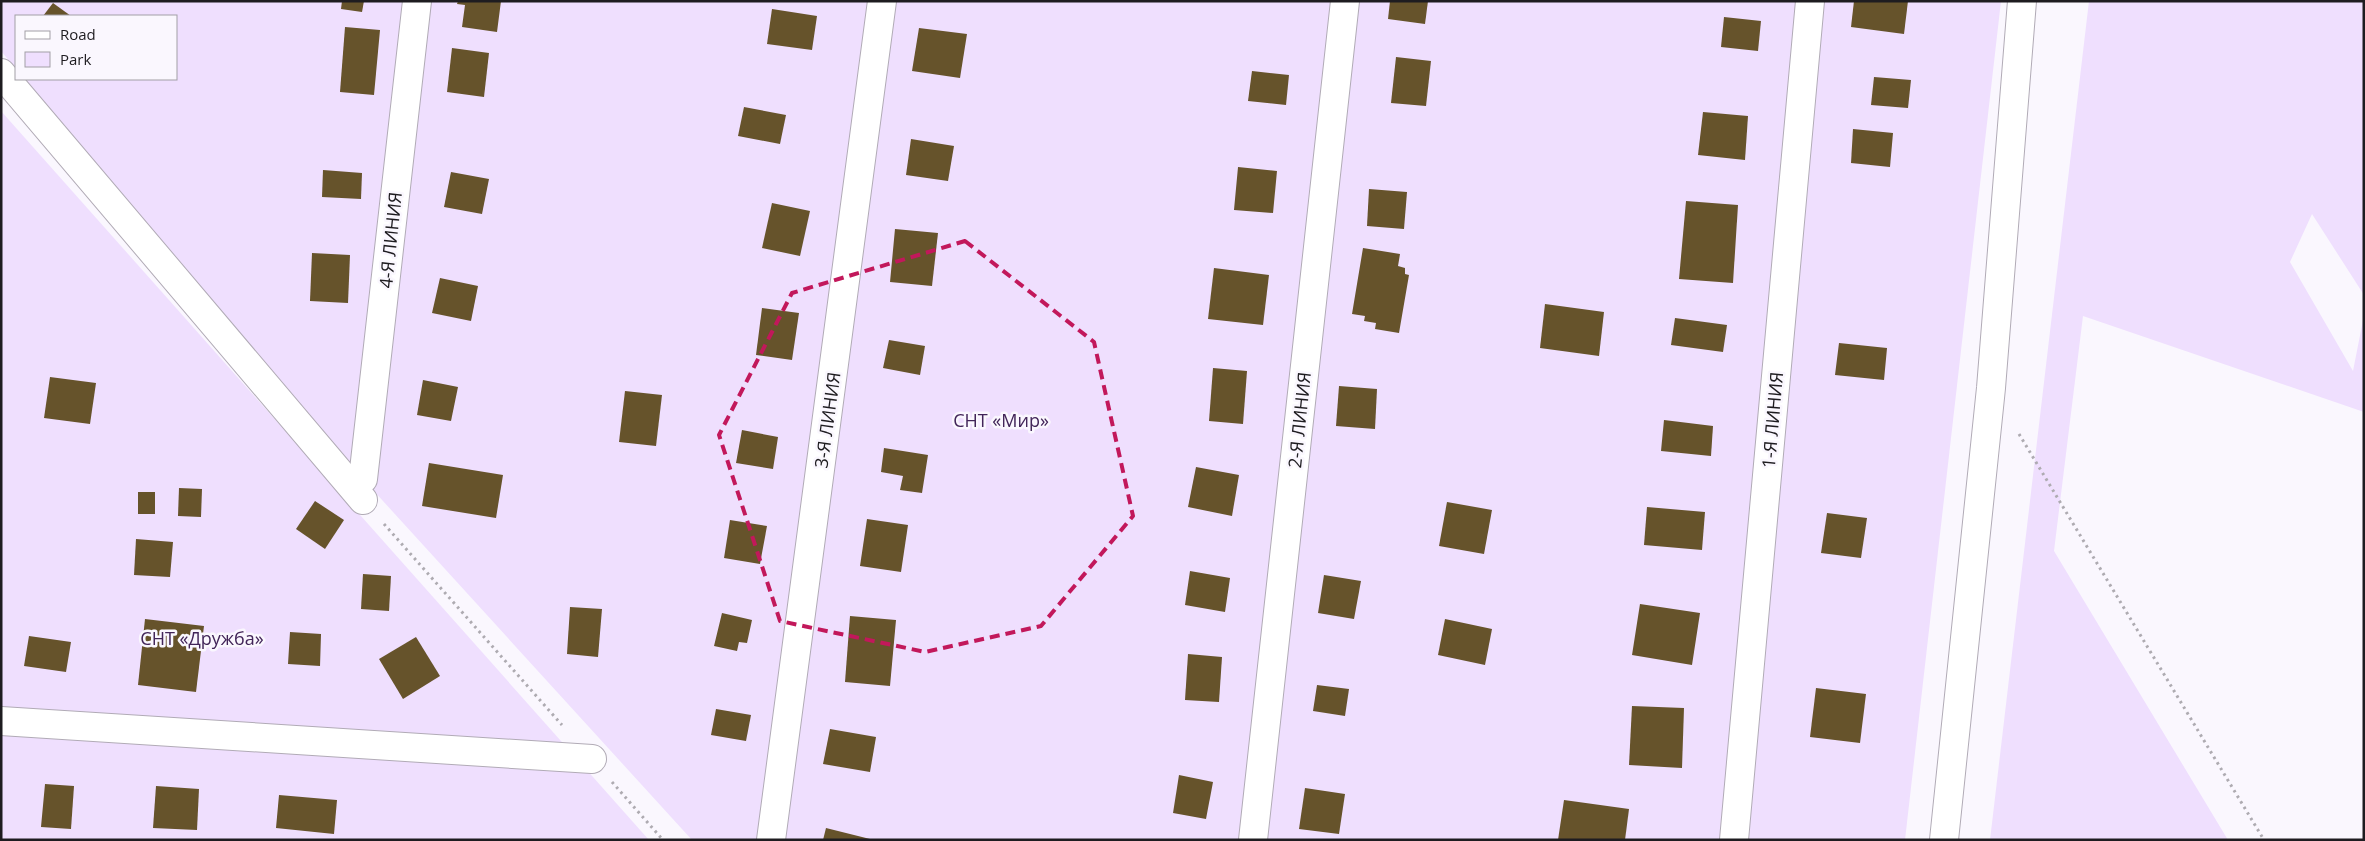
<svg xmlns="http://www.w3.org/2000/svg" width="2365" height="841" font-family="'Open Sans',sans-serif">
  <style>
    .green { fill: #efdffe }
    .building { fill: #66532b }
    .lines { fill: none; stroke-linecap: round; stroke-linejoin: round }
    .minor-casing { stroke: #b1abb6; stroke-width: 30 }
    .path { stroke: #aeabb1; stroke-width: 3; stroke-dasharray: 2.5 4; stroke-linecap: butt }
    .minor { stroke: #fff; stroke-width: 28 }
    .marked { fill: none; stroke: #c2185b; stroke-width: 4; stroke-dasharray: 10 6; stroke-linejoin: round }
    .labels { text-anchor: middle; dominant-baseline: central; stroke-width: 5; stroke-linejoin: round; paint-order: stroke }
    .street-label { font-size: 18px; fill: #1e1c20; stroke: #faf7fe }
    .park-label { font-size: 18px; fill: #422559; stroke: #faf7fe }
  </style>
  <rect width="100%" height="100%" fill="#faf7fe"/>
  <g class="green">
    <path d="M 1,1 L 2001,1 L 1905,840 L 692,840 L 352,467 L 25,79 L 176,79 L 176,16 L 16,16 L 16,69 L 1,51 Z"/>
    <path d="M 2089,1 L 2364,1 L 2364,295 L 2312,214 L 2290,262 L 2353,371 L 2364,315 L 2364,412 L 2083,316 L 2054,551 L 2228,840 L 1990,840 Z"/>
    <path d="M 1,111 L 649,840 L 1,840 Z"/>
  </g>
  <g class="building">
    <path d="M 342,1 L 364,1 L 362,12 L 341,9 Z"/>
    <path d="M 458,1 L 501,1 L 497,32 L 462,27 L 465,5 L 457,4 Z"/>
    <path d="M 1390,1 L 1428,1 L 1425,24 L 1388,19 Z"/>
    <path d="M 1854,1 L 1908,1 L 1904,34 L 1851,27 Z"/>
    <path d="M 53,3 L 71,16 L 43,16 Z"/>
    <path d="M 772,9 L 817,16 L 812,50 L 767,44 Z"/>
    <path d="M 1724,17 L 1761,21 L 1758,51 L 1721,47 Z"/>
    <path d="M 345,27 L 380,30 L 374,95 L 340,92 Z"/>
    <path d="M 919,28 L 967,34 L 960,78 L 912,71 Z"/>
    <path d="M 452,48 L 489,53 L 484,97 L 447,92 Z"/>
    <path d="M 1396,57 L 1431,61 L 1426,106 L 1391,103 Z"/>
    <path d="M 1252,71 L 1289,75 L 1286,105 L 1248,101 Z"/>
    <path d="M 1874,77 L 1911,80 L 1908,108 L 1871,105 Z"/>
    <path d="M 744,107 L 786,115 L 780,144 L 738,136 Z"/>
    <path d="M 1703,112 L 1748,116 L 1745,160 L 1698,155 Z"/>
    <path d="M 1853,129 L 1893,133 L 1890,167 L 1851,163 Z"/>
    <path d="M 911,139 L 954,146 L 948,181 L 906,175 Z"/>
    <path d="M 1238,167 L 1277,171 L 1273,213 L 1234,210 Z"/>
    <path d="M 323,170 L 362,173 L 361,199 L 322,197 Z"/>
    <path d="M 451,172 L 489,179 L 482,214 L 444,207 Z"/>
    <path d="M 1369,189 L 1407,192 L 1404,229 L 1367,226 Z"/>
    <path d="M 1686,201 L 1738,205 L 1733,283 L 1679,279 Z"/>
    <path d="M 772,203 L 810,211 L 800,256 L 762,248 Z"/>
    <path d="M 895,229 L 938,233 L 932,286 L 890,282 Z"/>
    <path d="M 1363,248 L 1400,254 L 1398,266 L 1405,268 L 1405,274 L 1409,275 L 1399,333 L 1375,329 L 1376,323 L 1364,321 L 1365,316 L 1352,314 Z"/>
    <path d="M 312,253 L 350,255 L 348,303 L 310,301 Z"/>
    <path d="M 1214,268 L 1269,275 L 1263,325 L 1208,319 Z"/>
    <path d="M 440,278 L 478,286 L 471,321 L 432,313 Z"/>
    <path d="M 1545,304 L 1604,312 L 1599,356 L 1540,348 Z"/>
    <path d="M 762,308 L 799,313 L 792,360 L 756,355 Z"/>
    <path d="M 1675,318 L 1727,325 L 1723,352 L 1671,345 Z"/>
    <path d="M 889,340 L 925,346 L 920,375 L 883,368 Z"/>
    <path d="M 1839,343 L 1887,348 L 1884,380 L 1835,375 Z"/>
    <path d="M 1213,368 L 1247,371 L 1243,424 L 1209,421 Z"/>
    <path d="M 50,377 L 96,383 L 90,424 L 44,418 Z"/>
    <path d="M 423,380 L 458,387 L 451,421 L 417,415 Z"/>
    <path d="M 1339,386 L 1377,389 L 1375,429 L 1336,426 Z"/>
    <path d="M 625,391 L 662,395 L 656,446 L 619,442 Z"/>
    <path d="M 1664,420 L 1713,426 L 1711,456 L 1661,451 Z"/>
    <path d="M 742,430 L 778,437 L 773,469 L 736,463 Z"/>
    <path d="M 884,448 L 928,455 L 922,493 L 900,490 L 903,476 L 881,472 Z"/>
    <path d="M 429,463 L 503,475 L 496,518 L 422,506 Z"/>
    <path d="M 1196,467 L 1239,475 L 1232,516 L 1188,507 Z"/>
    <path d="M 179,488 L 202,489 L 201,517 L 178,516 Z"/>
    <rect x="138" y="492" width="17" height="22"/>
    <path d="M 315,501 L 344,520 L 325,549 L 296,529 Z"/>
    <path d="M 1447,502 L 1492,510 L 1484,554 L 1439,546 Z"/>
    <path d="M 1647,507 L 1705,512 L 1702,550 L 1644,545 Z"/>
    <path d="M 1827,513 L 1867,518 L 1861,558 L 1821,553 Z"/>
    <path d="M 867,519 L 908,525 L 901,572 L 860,566 Z"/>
    <path d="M 730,520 L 767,526 L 760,564 L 724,558 Z"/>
    <path d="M 136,539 L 173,542 L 170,577 L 134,575 Z"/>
    <path d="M 1190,571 L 1230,578 L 1225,612 L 1185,605 Z"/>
    <path d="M 363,574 L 391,576 L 389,611 L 361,609 Z"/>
    <path d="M 1324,575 L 1361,581 L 1354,619 L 1318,613 Z"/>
    <path d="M 1640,604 L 1700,613 L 1692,665 L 1632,655 Z"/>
    <path d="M 570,607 L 602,609 L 598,657 L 567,654 Z"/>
    <path d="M 722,613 L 752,620 L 747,643 L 739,642 L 737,651 L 714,646 Z"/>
    <path d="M 850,616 L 896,620 L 890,686 L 845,682 Z"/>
    <path d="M 145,619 L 204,626 L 196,692 L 138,685 Z"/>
    <path d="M 1445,619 L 1492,629 L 1485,665 L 1438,655 Z"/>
    <path d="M 290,632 L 321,634 L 320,666 L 288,664 Z"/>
    <path d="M 29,636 L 71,642 L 66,672 L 24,666 Z"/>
    <path d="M 416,637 L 440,676 L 403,699 L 379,659 Z"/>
    <path d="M 1188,654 L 1222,657 L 1219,702 L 1185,700 Z"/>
    <path d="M 1317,685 L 1349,689 L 1345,716 L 1313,711 Z"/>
    <path d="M 1816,688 L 1866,694 L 1860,743 L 1810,737 Z"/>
    <path d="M 1632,706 L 1684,708 L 1682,768 L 1629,765 Z"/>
    <path d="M 716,709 L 751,715 L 746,741 L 711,735 Z"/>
    <path d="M 830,729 L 876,737 L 870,772 L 823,764 Z"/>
    <path d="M 1179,775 L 1213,782 L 1206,819 L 1173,813 Z"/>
    <path d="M 45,784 L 74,786 L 71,829 L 41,827 Z"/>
    <path d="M 156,786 L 199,789 L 197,830 L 153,828 Z"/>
    <path d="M 1305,788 L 1345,794 L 1339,834 L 1299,829 Z"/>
    <path d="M 279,795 L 337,800 L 334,834 L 276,828 Z"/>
    <path d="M 1564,800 L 1629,809 L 1625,840 L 1558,840 Z"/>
    <path d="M 826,828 L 870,839 L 869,840 L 823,840 Z"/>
  </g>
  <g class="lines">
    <defs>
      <g id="minor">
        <path d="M 1,73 L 363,500"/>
        <path d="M 363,479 L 417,1"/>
        <path d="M 1,721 L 592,759"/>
        <path d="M 771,840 L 882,1"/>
        <path d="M 1253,840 L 1345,1"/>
        <path d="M 1734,840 L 1810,1"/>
        <path d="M 1944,840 L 1991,388 L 2022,1"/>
      </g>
    </defs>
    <use href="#minor" class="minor-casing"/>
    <g class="path">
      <path d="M 2019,434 L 2264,840"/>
      <path d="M 384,524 L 562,725"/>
      <path d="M 612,782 L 663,840"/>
    </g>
    <use href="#minor" class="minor"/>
  </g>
  <path class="marked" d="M 965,241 L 1094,342 L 1133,516 L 1041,626 L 925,652 L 780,621 L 719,435 L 792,293 Z"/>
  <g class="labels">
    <g class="street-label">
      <text transform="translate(390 240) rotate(-84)">4-Я ЛИНИЯ</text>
      <text transform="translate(827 420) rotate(-82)">3-Я ЛИНИЯ</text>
      <text transform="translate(1299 420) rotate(-84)">2-Я ЛИНИЯ</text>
      <text transform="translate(1772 420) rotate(-85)">1-Я ЛИНИЯ</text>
    </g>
    <g class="park-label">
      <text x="1001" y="420">СНТ «Мир»</text>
      <text x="202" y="638">СНТ «Дружба»</text>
    </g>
  </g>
  <rect width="2365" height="841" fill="none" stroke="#1e1c20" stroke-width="5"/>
  <rect x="15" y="15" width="162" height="65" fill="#faf7fe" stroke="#a29fa5"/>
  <rect x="25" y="31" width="25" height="8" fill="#ffffff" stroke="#a29fa5"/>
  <text x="60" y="40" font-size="15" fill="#1e1c20">Road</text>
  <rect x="25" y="52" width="25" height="15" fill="#efdffe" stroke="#a29fa5"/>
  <text x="60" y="65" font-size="15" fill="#1e1c20">Park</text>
</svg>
